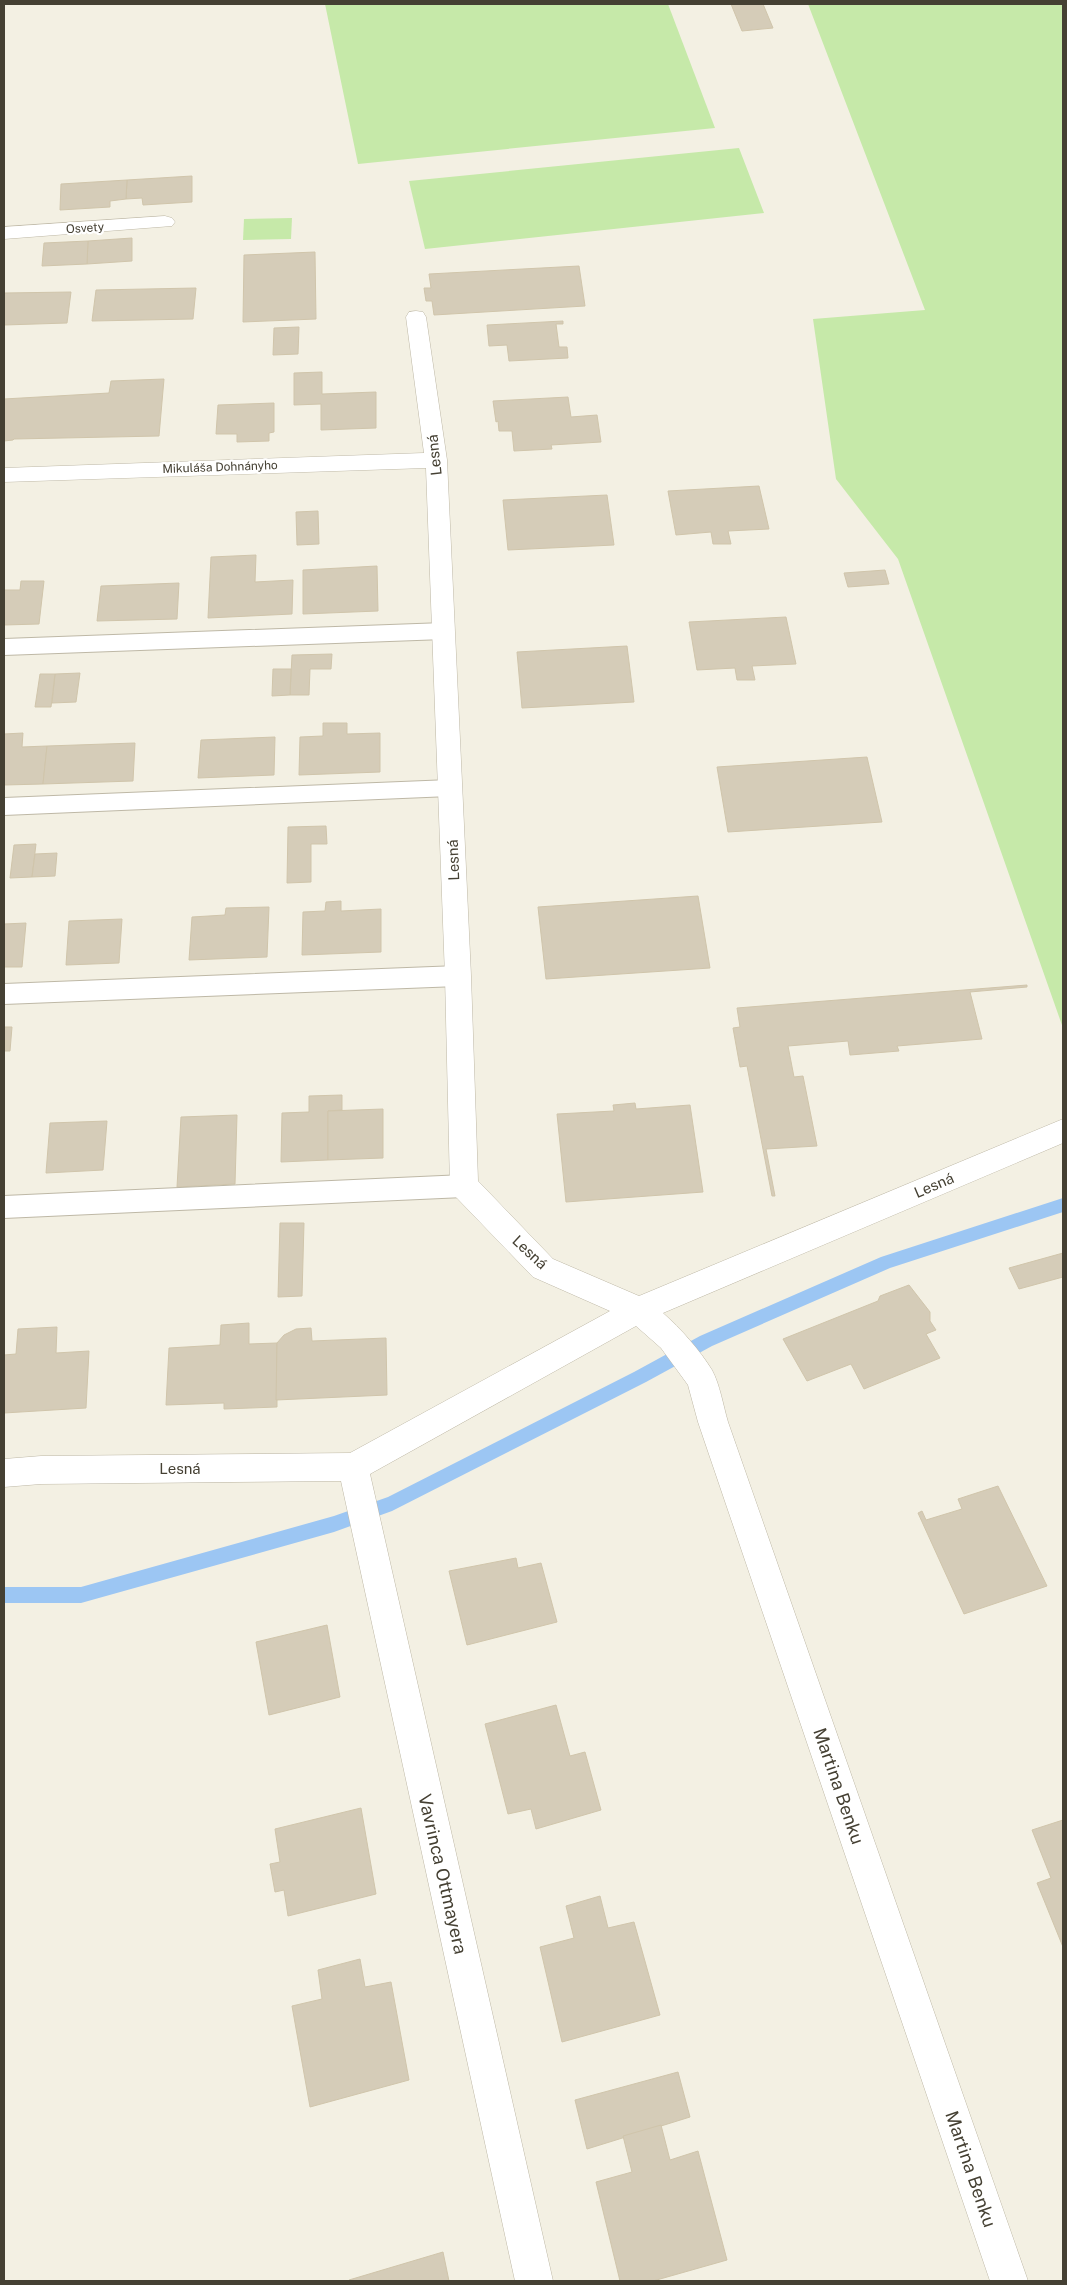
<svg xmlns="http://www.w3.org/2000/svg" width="1067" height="2285" font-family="'Public Sans',sans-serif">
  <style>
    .green { fill: #c6e9a9 }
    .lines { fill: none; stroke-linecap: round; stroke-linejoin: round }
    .stream { fill: #9cc6f3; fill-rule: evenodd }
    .building { fill: #d5ccb8; stroke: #d0c5ab }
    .lane-casing { stroke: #beb8a6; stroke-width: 2 }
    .street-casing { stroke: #beb8a6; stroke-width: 1 }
    .lane { fill: #fff; fill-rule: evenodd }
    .street { fill: #fff; fill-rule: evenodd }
    .labels { text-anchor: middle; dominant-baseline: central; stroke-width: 4.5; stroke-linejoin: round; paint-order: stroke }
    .far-street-label { font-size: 12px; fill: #454033; stroke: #fff }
    .street-label { font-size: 15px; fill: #454033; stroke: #fff }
    .near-street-label { font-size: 18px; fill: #454033; stroke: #fff }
  </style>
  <rect width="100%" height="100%" fill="#f3f0e3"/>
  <g class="green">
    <path d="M 325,4 L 668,4 L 715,128 L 358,164 Z"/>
    <path d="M 808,4 L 1063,4 L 1063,1028 L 898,559 L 836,479 L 813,319 L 925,310 Z"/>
    <path d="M 739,148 L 764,213 L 425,249 L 409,181 Z"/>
    <path d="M 292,218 L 291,239 L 243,240 L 244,219 Z"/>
  </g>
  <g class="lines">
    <path class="stream" d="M 1063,1198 L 1063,1212 L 890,1268 L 712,1346 L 646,1382 L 392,1511 L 334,1532 L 81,1603 L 4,1603 L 4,1587 L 81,1587 L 334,1516 L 388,1497 L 634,1372 L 700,1336 L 881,1257 Z"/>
  </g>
  <g class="building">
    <path d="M 731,4 L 763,4 L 773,28 L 742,31 Z"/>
    <path d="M 192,176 L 192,202 L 143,205 L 142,198 L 126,199 L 127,180 Z"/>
    <path d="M 127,180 L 126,199 L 110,201 L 110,207 L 60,210 L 61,184 Z"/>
    <path d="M 132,238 L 132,261 L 87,264 L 88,241 Z"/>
    <path d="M 88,241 L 87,264 L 42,266 L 44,243 Z"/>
    <path d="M 315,252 L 316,319 L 243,322 L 244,255 Z"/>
    <path d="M 579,266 L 585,306 L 434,315 L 432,301 L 426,301 L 424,288 L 431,288 L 429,274 Z"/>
    <path d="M 196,288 L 193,319 L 92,321 L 96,290 Z"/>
    <path d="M 71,292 L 67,323 L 4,325 L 4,293 Z"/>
    <path d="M 563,321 L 563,324 L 556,324 L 559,347 L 567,347 L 568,358 L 509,361 L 507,345 L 489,346 L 487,325 Z"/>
    <path d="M 299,327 L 298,354 L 273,355 L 274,328 Z"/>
    <path d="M 322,372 L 322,394 L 376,392 L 376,428 L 321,430 L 321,404 L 294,405 L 294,373 Z"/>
    <path d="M 164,379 L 159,436 L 14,439 L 13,440 L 4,441 L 4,399 L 109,393 L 111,381 Z"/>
    <path d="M 568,397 L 571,417 L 597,415 L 601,442 L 551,445 L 552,449 L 514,451 L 512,431 L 499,431 L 498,421 L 496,422 L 493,401 Z"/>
    <path d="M 274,403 L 274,432 L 269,433 L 269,441 L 237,442 L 237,434 L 216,434 L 218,405 Z"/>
    <path d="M 759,486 L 769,529 L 728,531 L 731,544 L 713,544 L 711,532 L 676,535 L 668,491 Z"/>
    <path d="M 607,495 L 614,545 L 508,550 L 503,500 Z"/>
    <path d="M 318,511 L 319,544 L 297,545 L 296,512 Z"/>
    <path d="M 256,555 L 255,582 L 293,580 L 292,614 L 208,618 L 211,557 Z"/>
    <path d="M 377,566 L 378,611 L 303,614 L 303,570 Z"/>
    <path d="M 885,570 L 889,584 L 848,587 L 844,573 Z"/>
    <path d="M 21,581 L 44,581 L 39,624 L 4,625 L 4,590 L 20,590 Z"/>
    <path d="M 179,583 L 177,619 L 97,621 L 101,586 Z"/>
    <path d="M 786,617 L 796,664 L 752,666 L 755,680 L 737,680 L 735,668 L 697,670 L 689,622 Z"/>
    <path d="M 627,646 L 634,702 L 522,708 L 517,652 Z"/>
    <path d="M 332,654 L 331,669 L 310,669 L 309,695 L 290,695 L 292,655 Z"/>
    <path d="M 273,669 L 291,669 L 290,695 L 272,696 Z"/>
    <path d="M 80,673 L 76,702 L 52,703 L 55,674 Z"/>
    <path d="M 40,674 L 55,674 L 51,707 L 35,707 Z"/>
    <path d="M 323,723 L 347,723 L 347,734 L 380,733 L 380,772 L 299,775 L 300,737 L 323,736 Z"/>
    <path d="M 23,733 L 22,747 L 47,746 L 43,784 L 4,785 L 4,734 Z"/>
    <path d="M 275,737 L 274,775 L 198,778 L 201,740 Z"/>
    <path d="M 135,743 L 133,781 L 43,784 L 47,746 Z"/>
    <path d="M 867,757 L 882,822 L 728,832 L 717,767 Z"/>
    <path d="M 326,826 L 327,844 L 311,844 L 311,882 L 287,883 L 288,827 Z"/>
    <path d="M 36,844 L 32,877 L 10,878 L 14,845 Z"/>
    <path d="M 57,853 L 55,876 L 32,877 L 35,854 Z"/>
    <path d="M 698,896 L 710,968 L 546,979 L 538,907 Z"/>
    <path d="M 341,901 L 341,911 L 381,909 L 381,952 L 302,955 L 303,912 L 325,911 L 326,902 Z"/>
    <path d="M 269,907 L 267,957 L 189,960 L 192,917 L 225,915 L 226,908 Z"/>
    <path d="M 122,919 L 119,963 L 66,965 L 69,921 Z"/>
    <path d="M 26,923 L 22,967 L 4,967 L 4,924 Z"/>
    <path d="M 1027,985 L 1027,987 L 970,992 L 982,1039 L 897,1046 L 899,1051 L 850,1055 L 848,1041 L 788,1046 L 794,1077 L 803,1076 L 817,1146 L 766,1149 L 775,1196 L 772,1196 L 747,1066 L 740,1067 L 733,1028 L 740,1027 L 737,1008 Z"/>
    <path d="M 4,1027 L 12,1027 L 10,1051 L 4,1051 Z"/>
    <path d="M 342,1095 L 342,1110 L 328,1111 L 328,1160 L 281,1162 L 282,1113 L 309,1112 L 309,1096 Z"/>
    <path d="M 635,1103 L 636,1109 L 690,1105 L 703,1192 L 566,1202 L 557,1114 L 614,1111 L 613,1105 Z"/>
    <path d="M 383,1109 L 383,1158 L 328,1160 L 328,1111 Z"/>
    <path d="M 237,1115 L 235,1184 L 177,1187 L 181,1117 Z"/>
    <path d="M 107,1121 L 103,1170 L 46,1173 L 50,1123 Z"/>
    <path d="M 280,1223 L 304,1223 L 302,1296 L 278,1297 Z"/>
    <path d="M 1063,1253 L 1063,1277 L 1019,1289 L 1009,1268 Z"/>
    <path d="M 909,1285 L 930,1312 L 930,1321 L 936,1330 L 926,1334 L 940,1358 L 864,1389 L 851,1364 L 807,1381 L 783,1339 L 878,1301 L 880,1296 Z"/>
    <path d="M 249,1323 L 249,1344 L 277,1343 L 277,1407 L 224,1409 L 224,1403 L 166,1405 L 169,1348 L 220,1345 L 221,1325 Z"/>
    <path d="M 57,1327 L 56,1353 L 89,1351 L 86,1408 L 4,1413 L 4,1355 L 16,1354 L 18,1329 Z"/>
    <path d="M 311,1328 L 312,1341 L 386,1338 L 387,1395 L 276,1400 L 277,1343 L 284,1335 L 296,1329 Z"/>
    <path d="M 998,1486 L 1047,1586 L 964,1614 L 918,1513 L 922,1511 L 926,1520 L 962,1509 L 958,1499 Z"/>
    <path d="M 516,1558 L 518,1568 L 541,1563 L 557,1622 L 467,1645 L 449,1571 Z"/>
    <path d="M 327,1625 L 340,1697 L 269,1715 L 256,1642 Z"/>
    <path d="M 556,1705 L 570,1756 L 585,1752 L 601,1810 L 536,1829 L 531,1809 L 508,1814 L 485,1724 Z"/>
    <path d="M 361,1808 L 376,1894 L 288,1916 L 284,1890 L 275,1892 L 270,1864 L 280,1862 L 275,1829 Z"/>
    <path d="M 1063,1820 L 1063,1947 L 1037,1883 L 1051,1878 L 1032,1830 Z"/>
    <path d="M 600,1896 L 608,1928 L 634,1922 L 660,2015 L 562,2042 L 540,1947 L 574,1938 L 566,1906 Z"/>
    <path d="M 360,1959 L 365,1987 L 391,1982 L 409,2080 L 310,2107 L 292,2006 L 322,1999 L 318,1970 Z"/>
    <path d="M 678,2072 L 690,2117 L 587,2149 L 575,2100 Z"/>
    <path d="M 661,2125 L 670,2160 L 698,2151 L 727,2260 L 653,2281 L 620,2281 L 596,2182 L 632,2172 L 623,2136 Z"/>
    <path d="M 443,2252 L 449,2281 L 350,2281 L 349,2280 Z"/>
  </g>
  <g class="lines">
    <defs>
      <g id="lane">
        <path d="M 444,623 L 451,626 L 454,631 L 451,636 L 444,639 L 4,655 L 4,639 Z"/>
        <path d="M 450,780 L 458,782 L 461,788 L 458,794 L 450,796 L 4,815 L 4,798 Z"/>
        <path d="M 458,966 L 466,969 L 470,976 L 466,983 L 458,986 L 4,1004 L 4,984 Z"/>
        <path d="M 464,1175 L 473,1178 L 477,1186 L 473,1194 L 464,1197 L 4,1218 L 4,1196 Z"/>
      </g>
      <g id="street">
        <path d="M 165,216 L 172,218 L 175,222 L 172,226 L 4,239 L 4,227 Z"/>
        <path d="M 416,311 L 423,312 L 426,317 L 447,460 L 471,976 L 478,1181 L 553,1259 L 639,1296 L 1063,1119 L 1063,1143 L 663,1313 C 681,1329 699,1349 712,1370 C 720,1385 723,1405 728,1422 L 1028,2281 L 990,2281 L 698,1422 L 688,1385 L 661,1348 L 636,1326 L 370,1474 L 553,2281 L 515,2281 L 341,1481 L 41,1484 L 4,1487 L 4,1459 L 41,1456 L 350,1453 L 610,1311 L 533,1277 L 454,1195 L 450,1186 L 445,976 L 426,468 L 4,482 L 4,468 L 424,453 L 406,317 L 409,312 Z"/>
      </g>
    </defs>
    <use href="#lane" class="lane-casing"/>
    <use href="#street" class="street-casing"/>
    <use href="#lane" class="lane"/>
    <use href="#street" class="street"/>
  </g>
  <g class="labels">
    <g class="far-street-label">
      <text transform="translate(85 228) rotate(-4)">Osvety</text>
      <text transform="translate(220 467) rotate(-2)">Mikuláša Dohnányho</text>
    </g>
    <g class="street-label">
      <text transform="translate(434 455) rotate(-96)">Lesná</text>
      <text transform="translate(453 860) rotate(-92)">Lesná</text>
      <text transform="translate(934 1185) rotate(-23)">Lesná</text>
      <text transform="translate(530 1252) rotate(43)">Lesná</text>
      <text x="180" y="1468">Lesná</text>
    </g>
    <g class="near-street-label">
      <text transform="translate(839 1786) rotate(71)">Martina Benku</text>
      <text transform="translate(443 1874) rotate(77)">Vavrinca Ottmayera</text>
      <text transform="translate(971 2169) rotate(71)">Martina Benku</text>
    </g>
  </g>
  <rect width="1067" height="2285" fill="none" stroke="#454033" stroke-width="10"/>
</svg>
